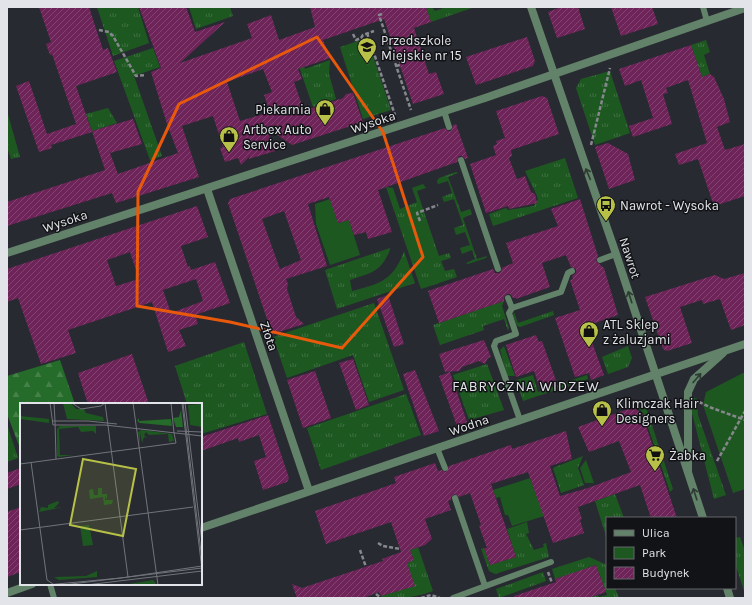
<svg xmlns="http://www.w3.org/2000/svg" width="752" height="605" font-family="Karla,sans-serif">
  <style>
    .grass { fill: url(#grass-tufts) }
    .forest { fill: url(#forest-firs) }
    .green { fill: #1e5821 }
    .building { fill: url(#building-hatch); fill-rule: evenodd }
    .lines { fill: none; stroke-linecap: round; stroke-linejoin: round }
    .path { stroke: #86888e; stroke-width: 2.5; stroke-dasharray: 4 2; stroke-linecap: butt }
    .service { stroke: #628369; stroke-width: 6 }
    .minor { stroke: #628369; stroke-width: 8 }
    .tertiary { stroke: #628369; stroke-width: 8 }
    .oneway { stroke: #2e3a33 }
    .marked { fill: none; stroke: #e8590c; stroke-width: 3; stroke-linejoin: round }
    .labels { text-anchor: middle; dominant-baseline: central; stroke-width: 3; stroke-linejoin: round; paint-order: stroke }
    .poi-label { font-size: 13px; fill: #e2e4e9; stroke: #121316; text-anchor: start }
    .street-label { font-size: 13px; fill: #e2e4e9; stroke: #121316 }
    .neighbourhood-label { font-size: 14px; letter-spacing: 1px; fill: #e2e4e9; stroke: #121316 }
    .inset-road { fill: none; stroke: #72747b; stroke-width: 1 }
    .view { fill: #b8c147; fill-opacity: 0.15; stroke: #b8c147; stroke-width: 2 }
    .inset-edge { fill: none; stroke: #e2e4e9; stroke-width: 2 }
  </style>
  <defs>
    <pattern id="grass-tufts" width="24" height="20" patternUnits="userSpaceOnUse"><rect width="24" height="20" fill="#1e5821"/><path d="M3 7l-1-3M5 7V3M7 7l1-3M15 17l-1-3M17 17v-4M19 17l1-3" fill="none" stroke="#3e7041"/></pattern>
    <pattern id="forest-firs" width="22" height="20" patternUnits="userSpaceOnUse"><rect width="22" height="20" fill="#256b29"/><path d="M5 1l3.5 6h-7zM16 11l3.5 6h-7z" fill="#448048"/></pattern>
    <pattern id="building-hatch" width="6" height="6" patternUnits="userSpaceOnUse"><rect width="6" height="6" fill="#6e2458"/><path d="M-1 1l2-2M0 6l6-6M5 7l2-2" fill="none" stroke="#824470"/></pattern>
  </defs>
  <rect width="100%" height="100%" fill="#282a31"/>
  <g class="grass">
    <path d="M 97,7 L 138,7 L 149,43 L 113,56 Z"/>
    <path d="M 189,7 L 230,7 L 233,16 L 196,29 Z"/>
    <path d="M 426,7 L 432,7 L 435,11 L 446,7 L 475,7 L 431,22 Z"/>
    <path d="M 367,38 L 391,110 L 363,119 L 340,47 Z"/>
    <path d="M 706,40 L 710,52 L 704,55 L 710,74 L 702,77 L 691,45 Z"/>
    <path d="M 153,48 L 160,67 L 134,76 L 162,156 L 150,160 L 114,61 Z"/>
    <path d="M 299,50 L 305,69 L 330,60 L 329,74 L 336,99 L 313,107 L 294,52 Z"/>
    <path d="M 610,71 L 630,133 L 595,145 L 576,88 L 581,79 Z"/>
    <path d="M 108,108 L 117,123 L 92,131 L 86,114 Z"/>
    <path d="M 7,111 L 20,157 L 11,159 L 7,147 Z"/>
    <path d="M 565,158 L 578,198 L 493,226 L 489,214 L 506,208 L 508,210 L 534,206 L 538,199 C 536,192 529,180 525,171 Z"/>
    <path d="M 456,172 L 458,173 L 448,177 L 461,212 L 470,209 L 472,214 L 463,218 L 477,259 L 487,256 L 486,258 L 468,264 L 466,263 L 475,259 L 472,250 L 462,254 L 460,248 L 470,245 L 465,232 L 456,235 L 454,228 L 463,225 L 454,199 L 444,202 L 442,197 L 452,193 L 448,181 L 438,184 L 437,181 L 439,178 Z"/>
    <path d="M 423,184 L 426,188 L 417,191 L 439,256 L 449,253 L 451,258 L 441,261 L 445,271 L 454,269 L 457,277 L 421,289 L 386,187 L 393,188 L 400,209 L 417,202 L 412,188 Z"/>
    <path d="M 390,248 L 390,250 C 380,273 372,272 350,280 L 352,291 C 380,284 394,280 404,251 L 415,283 L 337,309 L 325,270 Z"/>
    <path d="M 504,301 L 502,306 L 509,328 L 508,331 L 504,319 L 483,326 L 484,330 L 440,345 L 433,325 Z"/>
    <path d="M 374,303 L 404,390 L 369,402 L 353,355 L 287,378 L 273,337 Z"/>
    <path d="M 553,311 L 554,315 L 520,327 L 517,326 L 513,315 L 514,312 L 518,323 Z"/>
    <path d="M 244,342 L 267,414 L 201,434 L 201,404 L 187,404 L 175,366 Z"/>
    <path d="M 504,346 L 515,376 L 507,376 L 500,350 Z"/>
    <path d="M 628,346 L 632,358 L 628,367 L 608,374 L 602,357 Z"/>
    <path d="M 487,364 L 504,410 L 469,420 L 453,375 Z"/>
    <path d="M 533,375 L 538,392 L 587,375 L 588,379 L 523,401 L 516,380 Z"/>
    <path d="M 406,394 L 421,435 L 321,470 L 307,428 Z"/>
    <path d="M 692,397 L 697,399 L 698,415 L 726,495 L 714,499 L 692,413 Z"/>
    <path d="M 636,407 L 643,407 L 647,410 L 673,489 L 670,492 L 648,427 L 645,427 C 646,418 645,412 636,407 Z"/>
    <path d="M 7,424 L 18,458 L 7,462 Z"/>
    <path d="M 583,456 L 578,468 L 584,485 L 561,493 L 553,468 Z"/>
    <path d="M 615,494 L 624,518 L 607,518 L 607,539 L 595,501 Z"/>
    <path d="M 527,522 L 529,533 L 526,534 L 534,550 L 544,547 L 543,544 L 546,543 L 549,557 L 495,574 L 489,571 L 481,549 L 484,548 L 490,565 L 516,557 L 507,529 Z"/>
    <path d="M 740,537 L 745,551 L 745,594 L 735,563 L 735,538 Z"/>
    <path d="M 418,547 L 433,591 C 413,598 404,598 383,598 L 381,596 L 414,586 L 406,563 L 414,560 L 410,550 Z"/>
    <path d="M 589,557 L 607,565 L 607,588 L 615,588 L 619,598 L 588,598 L 598,595 L 599,597 L 607,595 L 602,581 L 599,582 L 601,578 L 596,565 L 588,567 L 589,570 L 573,576 L 572,573 L 555,579 L 552,569 Z"/>
    <path d="M 543,572 L 546,581 L 499,598 L 496,589 Z"/>
  </g>
  <path class="forest" d="M 60,360 L 75,404 L 21,404 L 21,451 L 7,414 L 7,376 Z"/>
  <g class="green">
    <path d="M 355,54 C 369,64 385,81 377,99 L 371,102 C 354,94 357,91 354,75 C 353,68 348,65 348,57 Z"/>
    <path d="M 330,199 L 338,223 L 349,220 L 360,255 L 330,265 L 316,224 L 315,204 Z"/>
    <path d="M 423,220 L 437,262 L 425,266 L 422,257 L 413,260 L 402,227 Z"/>
    <path d="M 745,372 L 745,489 L 733,493 L 703,405 L 706,392 Z"/>
    <path d="M 586,460 L 594,483 L 585,483 L 580,468 Z"/>
    <path d="M 530,478 L 544,516 L 512,526 L 508,515 L 505,515 L 500,497 L 496,498 L 493,490 Z"/>
  </g>
  <g class="building">
    <path d="M 39,7 L 89,7 L 103,50 L 108,48 L 117,72 L 76,86 L 92,132 L 51,145 L 52,148 L 39,152 L 16,86 L 29,81 L 47,134 L 76,124 L 52,54 L 50,55 L 46,44 L 51,42 Z"/>
    <path d="M 139,7 L 186,7 L 195,32 L 225,22 L 180,63 L 252,38 L 247,24 L 271,15 L 279,40 L 315,27 L 310,7 L 426,7 L 431,22 L 414,28 L 429,74 L 436,72 L 444,94 L 413,104 L 384,19 L 323,40 L 330,58 L 298,69 L 302,79 L 294,82 L 304,111 L 343,98 L 346,94 L 353,93 L 363,122 L 292,145 L 266,127 L 275,151 L 249,159 L 250,156 L 241,165 L 238,158 L 225,162 L 220,148 L 223,147 L 213,116 L 182,126 L 199,177 L 116,203 L 112,193 L 7,226 L 7,202 L 105,170 L 92,131 L 133,119 L 142,144 L 110,153 L 118,174 L 178,153 L 167,124 L 151,72 L 161,68 ZM 263,69 L 272,92 L 264,95 L 270,112 L 240,121 L 227,82 Z"/>
    <path d="M 561,7 L 578,7 L 585,29 L 557,38 L 548,12 Z"/>
    <path d="M 611,7 L 652,7 L 658,24 L 621,36 Z"/>
    <path d="M 527,37 L 535,61 L 533,66 L 476,85 L 466,57 Z"/>
    <path d="M 691,45 L 702,77 L 710,74 L 714,77 L 724,99 L 730,122 L 717,127 L 725,150 L 745,144 L 745,196 L 714,206 L 698,159 L 679,165 L 675,154 L 707,143 L 688,80 L 666,88 L 668,93 L 663,94 L 672,124 L 633,137 L 629,126 L 653,118 L 641,80 L 625,86 L 619,69 Z"/>
    <path d="M 542,96 L 547,98 L 559,134 L 511,150 L 512,156 L 509,158 L 517,179 L 525,176 L 531,192 L 535,194 L 537,203 L 509,209 L 508,206 L 486,213 L 470,164 L 496,155 L 493,146 L 497,144 L 496,141 L 505,138 L 496,111 Z"/>
    <path d="M 456,124 L 468,158 L 465,159 L 462,156 L 459,156 L 457,162 L 378,190 L 392,232 L 368,239 L 366,232 L 354,235 L 349,220 L 338,223 L 329,197 L 308,204 L 327,266 L 286,279 L 288,284 L 287,289 L 296,317 L 304,324 L 272,334 L 228,203 L 230,199 L 445,128 L 448,131 L 451,131 L 453,125 ZM 284,211 L 301,260 L 280,269 L 262,219 Z"/>
    <path d="M 608,143 L 628,154 L 635,180 L 609,189 L 595,147 Z"/>
    <path d="M 580,199 L 598,256 L 596,261 L 604,268 L 618,315 L 586,326 L 604,375 L 591,380 L 589,373 L 575,377 L 555,318 L 580,310 L 570,280 L 573,279 L 572,276 L 576,273 L 576,269 L 571,267 L 566,255 L 542,263 L 550,287 L 516,299 L 516,298 L 513,298 L 510,294 L 507,294 L 504,297 L 504,301 L 439,323 L 428,291 L 493,269 L 495,273 L 500,273 L 502,268 L 513,263 L 506,243 L 558,226 L 551,209 Z"/>
    <path d="M 197,206 L 208,237 L 181,246 L 188,267 L 190,266 L 191,270 L 215,262 L 230,303 L 195,315 L 198,324 L 179,330 L 186,346 L 168,352 L 152,302 L 68,330 L 76,353 L 41,364 L 18,298 L 7,302 L 7,269 ZM 130,252 L 139,279 L 116,286 L 107,260 ZM 196,279 L 203,301 L 171,313 L 163,290 Z"/>
    <path d="M 745,273 L 745,325 L 731,330 L 720,299 L 703,304 L 702,300 L 680,307 L 692,343 L 667,351 L 663,349 L 645,297 L 715,275 L 724,279 Z"/>
    <path d="M 388,295 L 404,344 L 394,347 L 377,299 Z"/>
    <path d="M 536,335 L 539,342 L 542,341 L 557,383 L 540,389 L 534,371 L 516,377 L 506,345 Z"/>
    <path d="M 484,340 L 491,357 L 488,358 L 485,364 L 479,361 L 462,367 L 459,371 L 445,372 L 439,354 Z"/>
    <path d="M 132,354 L 149,404 L 88,404 L 78,373 Z"/>
    <path d="M 353,359 L 369,405 L 356,410 L 339,363 Z"/>
    <path d="M 415,370 L 439,431 L 424,436 L 403,374 Z"/>
    <path d="M 315,371 L 331,418 L 303,428 L 287,380 Z"/>
    <path d="M 450,372 L 467,422 L 457,426 L 439,376 Z"/>
    <path d="M 628,409 L 636,409 L 642,414 L 677,518 L 651,518 L 640,485 L 578,507 L 582,519 L 580,520 L 584,533 L 553,543 L 528,472 L 491,484 L 516,557 L 490,565 L 484,548 L 487,548 L 479,526 L 481,525 L 470,493 L 459,497 L 454,494 L 451,497 L 451,500 L 448,501 L 451,510 L 425,519 L 432,539 L 425,545 L 410,550 L 414,560 L 407,563 L 415,586 L 381,596 L 379,592 L 363,598 L 297,598 L 292,584 L 302,588 L 383,561 L 382,559 L 401,552 L 391,522 L 326,544 L 315,511 L 396,483 L 394,477 L 435,463 L 438,471 L 441,470 L 446,472 L 449,466 L 455,464 L 511,445 L 512,449 L 566,431 L 572,459 L 550,466 L 560,496 L 588,488 L 631,472 L 619,441 L 589,452 L 578,427 Z"/>
    <path d="M 268,415 L 289,478 L 287,482 L 263,490 L 254,461 L 266,457 L 259,435 L 239,442 L 238,438 L 201,451 L 201,437 Z"/>
    <path d="M 21,468 L 21,484 L 7,489 L 7,473 Z"/>
    <path d="M 21,507 L 21,572 L 7,577 L 7,512 Z"/>
    <path d="M 596,565 L 606,592 L 588,598 L 514,598 L 514,596 L 556,582 L 555,579 Z"/>
  </g>
  <g class="lines">
    <g class="path">
      <path d="M 382,14 L 379,15 L 411,110"/>
      <path d="M 99,30 L 109,32 L 113,36 L 136,76 L 146,75"/>
      <path d="M 367,33 L 395,115"/>
      <path d="M 353,34 L 356,40 L 361,38 L 363,35 L 374,31"/>
      <path d="M 396,66 L 400,65"/>
      <path d="M 591,145 L 610,68"/>
      <path d="M 420,221 L 417,213 L 438,205"/>
      <path d="M 699,402 L 712,408 L 745,420"/>
      <path d="M 717,461 L 745,411"/>
      <path d="M 378,543 L 383,546 L 400,549"/>
      <path d="M 360,550 L 366,567"/>
      <path d="M 548,572 L 552,583"/>
      <path d="M 376,594 L 381,598"/>
      <path d="M 421,598 L 431,595 L 440,598"/>
    </g>
    <g class="service">
      <path d="M 703,7 L 707,21"/>
      <path d="M 444,111 L 449,127"/>
      <path d="M 461,160 L 498,269"/>
      <path d="M 600,260 L 616,254"/>
      <path d="M 508,298 L 512,308 L 509,313 L 516,334 L 496,341 L 494,346 L 520,420"/>
      <path d="M 512,308 L 561,292 L 568,273 L 572,271"/>
      <path d="M 437,448 L 445,468"/>
      <path d="M 455,498 L 485,586"/>
      <path d="M 50,584 L 54,598"/>
      <path d="M 453,598 L 551,562"/>
    </g>
    <g class="minor">
      <path d="M 207,189 L 309,491"/>
      <path d="M 688,470 L 688,392 L 694,379 L 723,353"/>
      <path d="M 201,528 L 745,344"/>
      <path d="M 7,593 L 32,584"/>
    </g>
    <g class="tertiary">
      <path d="M 531,7 L 616,254 L 703,518"/>
      <path d="M 7,253 L 485,98 L 745,8"/>
      <path d="M 727,588 L 730,598"/>
    </g>
  </g>
  <defs><path id="oneway-shaft" d="M-6 0H5M1.5-3L5.5 0L1.5 3" fill="none" stroke-width="1.6" stroke-linecap="round" stroke-linejoin="round"/></defs>
  <g class="oneway">
    <use href="#oneway-shaft" transform="translate(588 174) rotate(-113)"/>
    <use href="#oneway-shaft" transform="translate(630 297) rotate(-108)"/>
    <use href="#oneway-shaft" transform="translate(697 378) rotate(-49)"/>
    <use href="#oneway-shaft" transform="translate(695 494) rotate(-108)"/>
  </g>
  <path class="marked" d="M 317,37 L 383,132 L 423,257 L 342,348 L 230,322 L 137,306 L 138,192 L 179,104 Z"/>
  <defs>
    <symbol id="school-pin" viewBox="-11 -11 22 30"><path d="M0 17L-7.5 6A9.5 9.5 0 1 1 7.5 6Z" fill="#b8c147" stroke="#121316"/><path d="M0-5L7-2L0 1L-7-2ZM-4 1L0 2.5L4 1V4Q0 6-4 4Z" fill="#111"/></symbol>
    <symbol id="shop-pin" viewBox="-11 -11 22 30"><path d="M0 17L-7.5 6A9.5 9.5 0 1 1 7.5 6Z" fill="#b8c147" stroke="#121316"/><path d="M-5-2.5h2.3a2.7 3.5 0 0 1 5.4 0H5L5.5 6h-11ZM-1.5-2.5h3a1.5 2.3 0 0 0-3 0Z" fill="#111"/></symbol>
    <symbol id="bus-pin" viewBox="-11 -11 22 30"><path d="M0 17L-7.5 6A9.5 9.5 0 1 1 7.5 6Z" fill="#b8c147" stroke="#121316"/><path d="M-5-6H5V4H4V6H2V4H-2V6H-4V4H-5ZM-3.5-4V0h7V-4ZM-3.5 1.2v1.5H-2V1.2ZM2 1.2v1.5H3.5V1.2Z" fill="#111"/></symbol>
    <symbol id="supermarket-pin" viewBox="-11 -11 22 30"><path d="M0 17L-7.5 6A9.5 9.5 0 1 1 7.5 6Z" fill="#b8c147" stroke="#121316"/><path d="M-6-5.5h2.5l.6 2H6L4.5 2H-2.5L-4.4-4H-6ZM-1.5 3.2a1.3 1.3 0 1 0 .1 0ZM3 3.2a1.3 1.3 0 1 0 .1 0Z" fill="#111"/></symbol>
  </defs>
  <g fill-rule="evenodd">
    <use href="#school-pin" x="356" y="36" width="22" height="30"/>
    <use href="#shop-pin" x="314" y="98" width="22" height="30"/>
    <use href="#shop-pin" x="218" y="125" width="22" height="30"/>
    <use href="#bus-pin" x="595" y="194" width="22" height="30"/>
    <use href="#shop-pin" x="578" y="320" width="22" height="30"/>
    <use href="#shop-pin" x="591" y="399" width="22" height="30"/>
    <use href="#supermarket-pin" x="644" y="444" width="22" height="30"/>
  </g>
  <g class="labels">
    <g class="poi-label">
      <text x="381" y="40">Przedszkole<tspan x="381" dy="15">Miejskie nr 15</tspan></text>
      <text x="311" y="109" text-anchor="end">Piekarnia</text>
      <text x="243" y="129">Artbex Auto<tspan x="243" dy="15">Service</tspan></text>
      <text x="620" y="205">Nawrot - Wysoka</text>
      <text x="603" y="324">ATL Sklep<tspan x="603" dy="15">z żaluzjami</tspan></text>
      <text x="616" y="403">Klimczak Hair<tspan x="616" dy="15">Designers</tspan></text>
      <text x="669" y="455">Żabka</text>
    </g>
    <g class="street-label">
      <text transform="translate(373 122) rotate(-18)">Wysoka</text>
      <text transform="translate(65 221) rotate(-18)">Wysoka</text>
      <text transform="translate(630 258) rotate(72)">Nawrot</text>
      <text transform="translate(269 336) rotate(71)">Złota</text>
      <text transform="translate(469 425) rotate(-19)">Wodna</text>
    </g>
    <g class="neighbourhood-label">
      <text x="526" y="386">FABRYCZNA WIDZEW</text>
    </g>
  </g>
  <g transform="translate(20 403)">
    <rect width="182" height="182" fill="#282a31"/>
    <path d="M 0,13 L 29,16 L 29,20 L 0,16 ZM 40,23 L 76,23 L 76,31 L 73,28 L 61,29 L 58,24 L 39,26 L 40,52 L 53,52 L 39,54 L 37,53 L 37,26 ZM 122,27 L 152,31 L 154,38 L 149,39 L 148,31 L 129,32 L 126,29 L 124,32 L 127,35 L 124,34 L 122,40 L 120,29 L 120,43 L 118,29 ZM 78,85 L 82,85 L 82,91 L 87,91 L 87,97 L 85,93 L 85,97 L 93,97 L 92,101 L 84,102 L 83,94 L 70,96 L 69,87 L 73,86 L 74,92 L 78,92 ZM 38,98 L 39,100 L 34,105 L 43,104 L 19,109 L 21,104 L 28,105 L 28,102 ZM 77,168 L 77,174 L 39,177 L 34,174 L 66,173 Z" fill="#1e5821"/>
    <path d="M 161,7 L 163,24 L 156,24 L 153,15 L 159,14 ZM 119,15 L 119,18 L 151,16 L 152,23 L 120,20 L 117,18 Z" fill="#256b29"/>
    <path d="M 43,0 L 51,0 L 56,6 L 64,6 L 66,10 L 83,14 L 84,18 L 47,16 ZM 182,1 L 182,24 L 170,22 L 168,2 ZM 69,122 L 73,142 L 63,143 L 60,123 ZM 133,177 L 137,182 L 93,182 L 109,181 Z" fill="#1e5821"/>
    <path class="inset-road" d="M 30,0 L 33,22 L 85,22 L 182,33M 34,0 L 35,18M 52,0 L 61,6 L 81,3 L 85,0M 85,0 L 108,174M 113,0 L 138,182M 151,0 L 154,30M 162,0 L 182,167M 163,0 L 182,157M 165,0 L 182,140M 32,18 L 68,18 L 97,21M 35,18 L 36,56M 157,28 L 182,29M 11,59 L 27,177 L 33,181M 0,61 L 156,40 L 154,30M 0,127 L 173,104M 26,182 L 101,175 L 182,163M 43,182 L 182,165M 66,182 L 182,168"/>
    <path class="view" d="M 63,56 L 116,66 L 103,133 L 50,122 Z"/>
    <rect width="182" height="182" class="inset-edge"/>
  </g>
  <rect width="752" height="605" fill="none" stroke="#e2e4e9" stroke-width="16"/>
  <rect x="606" y="517" width="130" height="72" fill="#121316" stroke="#65676a"/>
  <rect x="614" y="530" width="20" height="6" fill="#628369" stroke="#65676a"/>
  <text x="642" y="537" font-size="12" fill="#e2e4e9">Ulica</text>
  <rect x="614" y="547" width="20" height="12" fill="#1e5821" stroke="#65676a"/>
  <text x="642" y="557" font-size="12" fill="#e2e4e9">Park</text>
  <rect x="614" y="567" width="20" height="12" fill="url(#building-hatch)" stroke="#65676a"/>
  <text x="642" y="577" font-size="12" fill="#e2e4e9">Budynek</text>
</svg>
